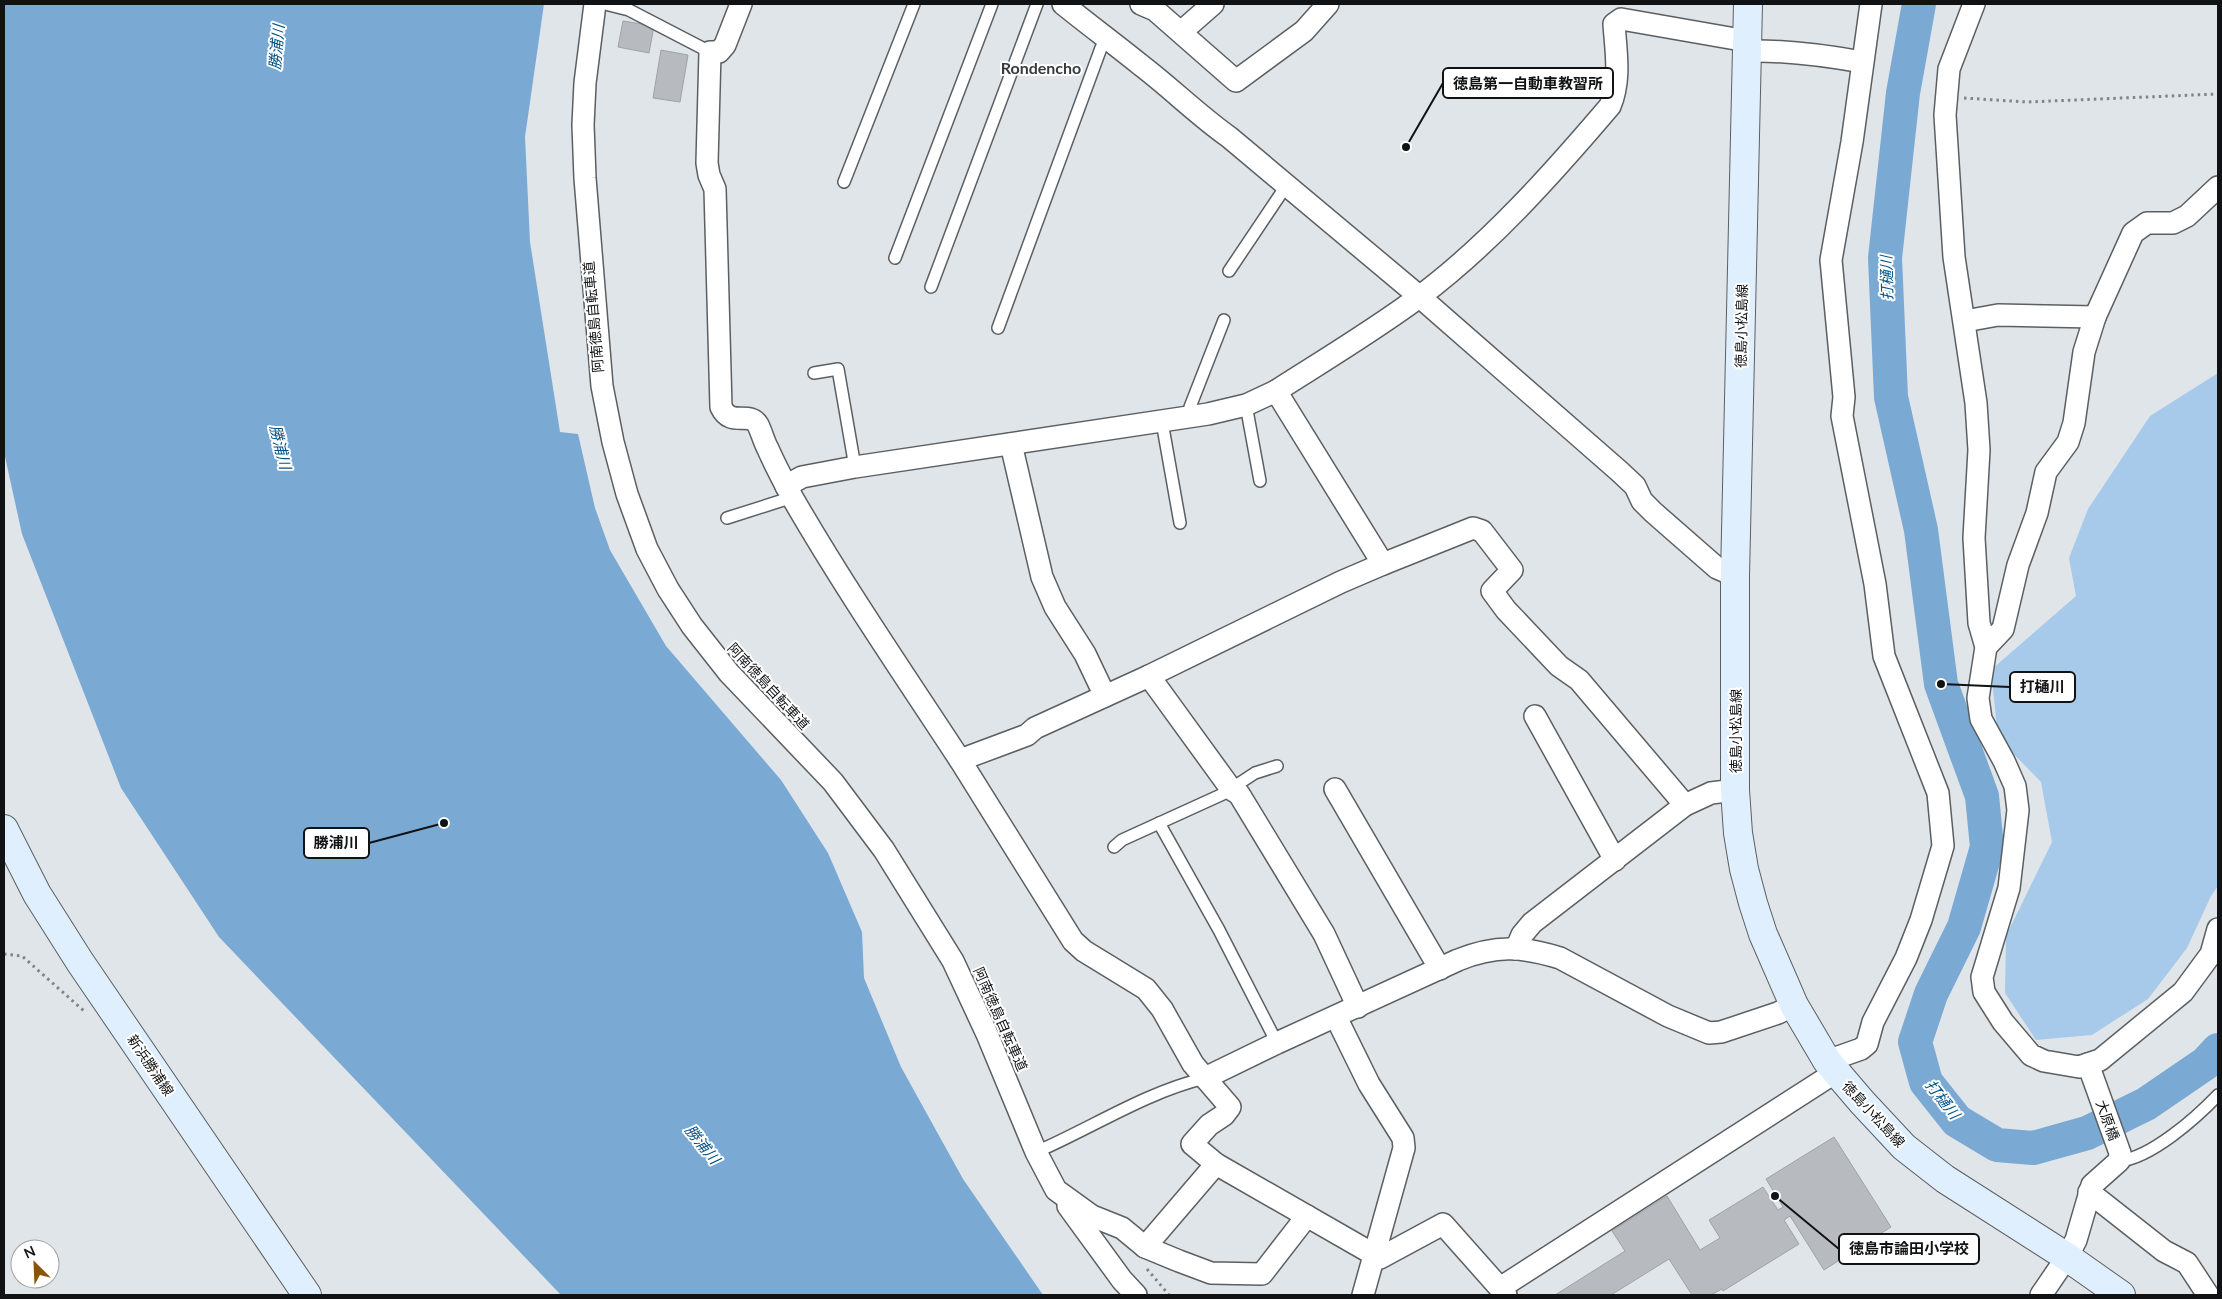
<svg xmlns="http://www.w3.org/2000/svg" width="2222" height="1299" font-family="Lato,'Noto Sans JP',sans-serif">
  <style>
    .green { fill: #a7caea }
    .water { fill: #7aa9d3 }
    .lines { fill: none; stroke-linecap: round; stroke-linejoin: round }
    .river { stroke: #7aa9d3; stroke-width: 34 }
    .building { fill: #b7bbbf; stroke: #9ea3a7 }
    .lane-casing { stroke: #5b5f62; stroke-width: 14 }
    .street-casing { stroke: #5b5f62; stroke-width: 24 }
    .secondary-casing { stroke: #5b5f62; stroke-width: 30 }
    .path { stroke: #818487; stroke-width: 3; stroke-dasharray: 2.5 4; stroke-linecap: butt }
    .lane { stroke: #fff; stroke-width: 11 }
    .street { stroke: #fff; stroke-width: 21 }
    .secondary { stroke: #dfeffe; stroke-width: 28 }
    .labels { text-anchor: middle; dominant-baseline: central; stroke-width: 4; stroke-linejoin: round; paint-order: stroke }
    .street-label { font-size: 14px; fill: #111214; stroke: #fff }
    .water-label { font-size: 15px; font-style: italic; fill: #015286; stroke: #fff }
    .quarter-label { font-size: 16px; font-weight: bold; fill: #373b3e; stroke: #fff }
    .leader { fill: none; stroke: #111214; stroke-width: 2 }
    .callout-dot { fill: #111214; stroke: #fff; stroke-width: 2 }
    .callout { fill: #fff; stroke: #111214; stroke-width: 2 }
    .callout-label { font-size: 15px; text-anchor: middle; font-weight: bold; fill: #111214 }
  </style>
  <rect width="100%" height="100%" fill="#e0e5e9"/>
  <path class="green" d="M 2218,373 L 2218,886 L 2211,896 L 2187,948 L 2148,999 L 2092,1035 L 2036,1040 L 2005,993 L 2006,936 L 2052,842 L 2041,782 L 1998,738 L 1991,670 L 2076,596 L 2069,558 L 2088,509 L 2150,416 Z"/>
  <path class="water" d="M 4,4 L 544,4 L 525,137 L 530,242 L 560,432 L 578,434 L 595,508 L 610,550 L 666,646 L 781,780 L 828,853 L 862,932 L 864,978 L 901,1067 L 963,1179 L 1043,1295 L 561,1295 L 219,937 L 121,788 L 22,534 L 4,452 Z"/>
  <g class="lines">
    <path class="river" d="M 1919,4 L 1903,93 L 1885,258 L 1891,397 L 1921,530 L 1941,684 L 1982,796 L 1987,847 L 1964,927 L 1931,994 L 1915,1042 L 1926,1082 L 1957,1121 L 1997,1145 L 2033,1148 L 2087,1133 L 2146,1104 L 2206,1063 L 2218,1050"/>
  </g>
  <g class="building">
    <path d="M 623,21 L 654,26 L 649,53 L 618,47 Z"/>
    <path d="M 661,50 L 688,55 L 680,102 L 653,98 Z"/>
    <path d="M 1834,1137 L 1891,1227 L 1824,1270 L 1790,1216 L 1784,1220 L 1799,1244 L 1723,1291 L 1722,1289 L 1711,1295 L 1692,1295 L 1669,1259 L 1611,1295 L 1555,1295 L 1625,1251 L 1612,1231 L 1667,1196 L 1700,1250 L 1720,1238 L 1709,1220 L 1763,1187 L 1778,1210 L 1783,1207 L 1766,1179 Z"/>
  </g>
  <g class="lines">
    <defs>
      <g id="lane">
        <path d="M 605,4 L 629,10 L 710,52"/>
        <path d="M 844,182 L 914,4"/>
        <path d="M 895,258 L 992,4"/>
        <path d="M 1229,271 L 1286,186"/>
        <path d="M 931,287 L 1037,4"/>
        <path d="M 998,328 L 1101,48 L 1106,40"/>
        <path d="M 814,373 L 838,369 L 855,467"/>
        <path d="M 1246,405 L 1260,481"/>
        <path d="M 1191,417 L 1190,407 L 1224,320"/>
        <path d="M 1162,422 L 1180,523"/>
        <path d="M 727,518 L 793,497"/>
        <path d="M 1159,823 L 1219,930 L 1277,1043"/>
        <path d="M 1114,847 L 1122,840 L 1223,794 L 1255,773 L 1277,766"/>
        <path d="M 1045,1148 C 1098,1124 1148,1092 1205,1078"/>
        <path d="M 2119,1161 C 2151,1158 2196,1118 2218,1095"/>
      </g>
      <g id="street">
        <path d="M 595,4 L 585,83 L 583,125 L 585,178 L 602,386 L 613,442 L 627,494 L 647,549 L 668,589 L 692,626 L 729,673 L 833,782 L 884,850 L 953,961 L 987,1034 L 1036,1152 L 1056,1190 L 1092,1216 L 1122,1228 L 1145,1247 L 1179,1261 L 1211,1273 L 1262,1274 L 1307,1216"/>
        <path d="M 741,4 L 725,45 L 719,52 L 710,52 L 707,163 L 709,175 L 715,189 L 721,407 C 731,428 749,410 758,425 C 762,433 764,442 768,449 C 775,465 784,482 792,497 C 844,587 903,673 960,760 L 1027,735 L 1035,728 L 1149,676 L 1231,789 L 1239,794 L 1324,934 L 1358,1007"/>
        <path d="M 1063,4 C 1089,25 1116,45 1142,66 C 1172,89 1198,115 1229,137 L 1420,297 L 1619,471 L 1635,486 L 1642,501 L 1653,512 L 1717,568 L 1735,576"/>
        <path d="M 1141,4 L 1155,10 L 1236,81 L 1304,31 L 1328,4"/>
        <path d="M 1974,4 L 1949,69 L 1945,115 L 1954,257 L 1976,403 L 1979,450 L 1974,538 L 1979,623 L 1986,647"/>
        <path d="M 1181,32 L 1213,4"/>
        <path d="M 1747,51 C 1786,50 1823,55 1862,62"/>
        <path d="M 2095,317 L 2084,352 L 2074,423 L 2068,442 L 2046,472 L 2037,513 L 2018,565 L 2003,629 L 1986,647 L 1978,698 L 1981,719 L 2004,761 L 2015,786 L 2018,810 L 2009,888 L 1982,977 L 1984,992 L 2003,1022 L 2031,1055 L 2044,1061 L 2079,1067 L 2100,1060 L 2183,992 L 2211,954 L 2218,929"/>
        <path d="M 1965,321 L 1998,315 L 2095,317 L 2133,233 L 2147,223 L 2173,223 L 2187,216 L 2218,187"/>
        <path d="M 1011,444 L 1042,577 L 1055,607 L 1085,654 L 1105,696"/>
        <path d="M 786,486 L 802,477 L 855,467 L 1208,414 L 1246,405 L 1276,391"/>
        <path d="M 1149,676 L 1341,582 L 1383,564"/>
        <path d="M 1535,716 L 1615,860"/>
        <path d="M 960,760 L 1073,941 L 1084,951 L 1146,989 L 1162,1009 L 1193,1064 L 1230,1107 L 1224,1115 L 1209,1125 L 1192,1144 L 1216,1164 L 1380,1258 L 1443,1224 L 1506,1295"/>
        <path d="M 1335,789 L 1440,969"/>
        <path d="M 1685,805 L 1579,680 L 1559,666 L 1506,610 L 1492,591 L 1512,570 L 1482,531 L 1473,528 L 1383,564 L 1276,391 C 1323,361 1373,331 1419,297 C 1489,245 1553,173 1610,106 C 1621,80 1616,52 1614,24 L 1621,19 L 1747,41"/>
        <path d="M 1516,949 L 1522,935 L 1532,923 L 1685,805 L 1711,793 L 1735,790"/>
        <path d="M 1336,1017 L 1369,1084 L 1403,1138 L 1404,1148 L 1363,1295"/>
        <path d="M 1827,1061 L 1861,1049 L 1867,1044 L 1873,1022 L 1906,958 L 1921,920 L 1943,846 L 1938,793 L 1884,656 L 1875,584 L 1842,416 L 1844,397 L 1831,260 L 1852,142 L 1871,4"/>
        <path d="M 1205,1078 L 1277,1043 L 1458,960 C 1495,945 1522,946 1560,958 L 1668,1016 L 1709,1033 L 1721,1032 L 1778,1013 L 1794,1005"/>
        <path d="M 2089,1192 L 2164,1251 L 2187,1263 L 2208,1295"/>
        <path d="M 1068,1206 L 1122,1280 L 1136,1295"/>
        <path d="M 1145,1247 L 1216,1164"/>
        <path d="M 1500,1288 L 1836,1072"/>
        <path d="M 2041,1295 L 2067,1257 L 2076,1240 L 2092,1185 L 2119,1161 L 2120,1153 L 2088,1064"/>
      </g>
      <g id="secondary">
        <path d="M 1748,4 L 1735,576 L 1735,790 L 1738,833 L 1744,869 L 1753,903 L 1763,934 L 1794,1005 L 1827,1061 L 1862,1102 L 1904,1147 L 1945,1179 L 2067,1257 L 2121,1295"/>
        <path d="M 4,829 L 37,894 L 80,962 L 307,1295"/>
      </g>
    </defs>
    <use href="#lane" class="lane-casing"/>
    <use href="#street" class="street-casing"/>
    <use href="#secondary" class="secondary-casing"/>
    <g class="path">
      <path d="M 1964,98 L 2027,102 L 2218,94"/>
      <path d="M 4,954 L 22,956 L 84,1011"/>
      <path d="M 1147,1269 L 1169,1295"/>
    </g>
    <use href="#lane" class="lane"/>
    <use href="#street" class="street"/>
    <use href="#secondary" class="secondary"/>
  </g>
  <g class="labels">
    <g class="street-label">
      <text transform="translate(593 317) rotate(-95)">阿南徳島自転車道</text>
      <text transform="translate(1741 326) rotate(-89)">徳島小松島線</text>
      <text transform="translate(769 686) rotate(47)">阿南徳島自転車道</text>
      <text transform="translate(1735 731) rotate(-90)">徳島小松島線</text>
      <text transform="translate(1001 1019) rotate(66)">阿南徳島自転車道</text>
      <text transform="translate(151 1065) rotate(56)">新浜勝浦線</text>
      <text transform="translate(1874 1114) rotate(47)">徳島小松島線</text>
      <text transform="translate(2108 1120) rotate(70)">大原橋</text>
    </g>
    <g class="water-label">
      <text transform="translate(276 47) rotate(-85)">勝浦川</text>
      <text transform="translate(1886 278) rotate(-91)">打樋川</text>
      <text transform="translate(281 447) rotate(76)">勝浦川</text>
      <text transform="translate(1943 1099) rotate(52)">打樋川</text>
      <text transform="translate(703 1144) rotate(51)">勝浦川</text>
    </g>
    <g class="quarter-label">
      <text x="1041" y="67">Rondencho</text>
    </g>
  </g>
  <path class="leader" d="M1406 147L1443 83M1941 684L2010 687M444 823L369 843M1775 1196L1839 1249"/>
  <g class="callout-dot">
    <circle cx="1406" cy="147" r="5"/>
    <circle cx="1941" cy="684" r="5"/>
    <circle cx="444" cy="823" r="5"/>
    <circle cx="1775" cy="1196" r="5"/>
  </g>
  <g class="callout">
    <rect x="1443" y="68" width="170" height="30" rx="5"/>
    <rect x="2010" y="672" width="65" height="30" rx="5"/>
    <rect x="304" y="828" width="65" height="30" rx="5"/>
    <rect x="1839" y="1234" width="140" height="30" rx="5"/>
  </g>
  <g class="callout-label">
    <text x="1528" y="89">徳島第一自動車教習所</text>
    <text x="2042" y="692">打樋川</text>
    <text x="336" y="848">勝浦川</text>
    <text x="1909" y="1254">徳島市論田小学校</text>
  </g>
  <rect width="2222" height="1299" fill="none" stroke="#111214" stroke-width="10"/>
  <g transform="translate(35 1264) rotate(336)"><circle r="24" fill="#ffffff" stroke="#a0a0a1"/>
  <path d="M0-4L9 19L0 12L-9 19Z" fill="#8b5306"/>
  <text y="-8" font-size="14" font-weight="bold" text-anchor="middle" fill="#111214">N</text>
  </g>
</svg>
